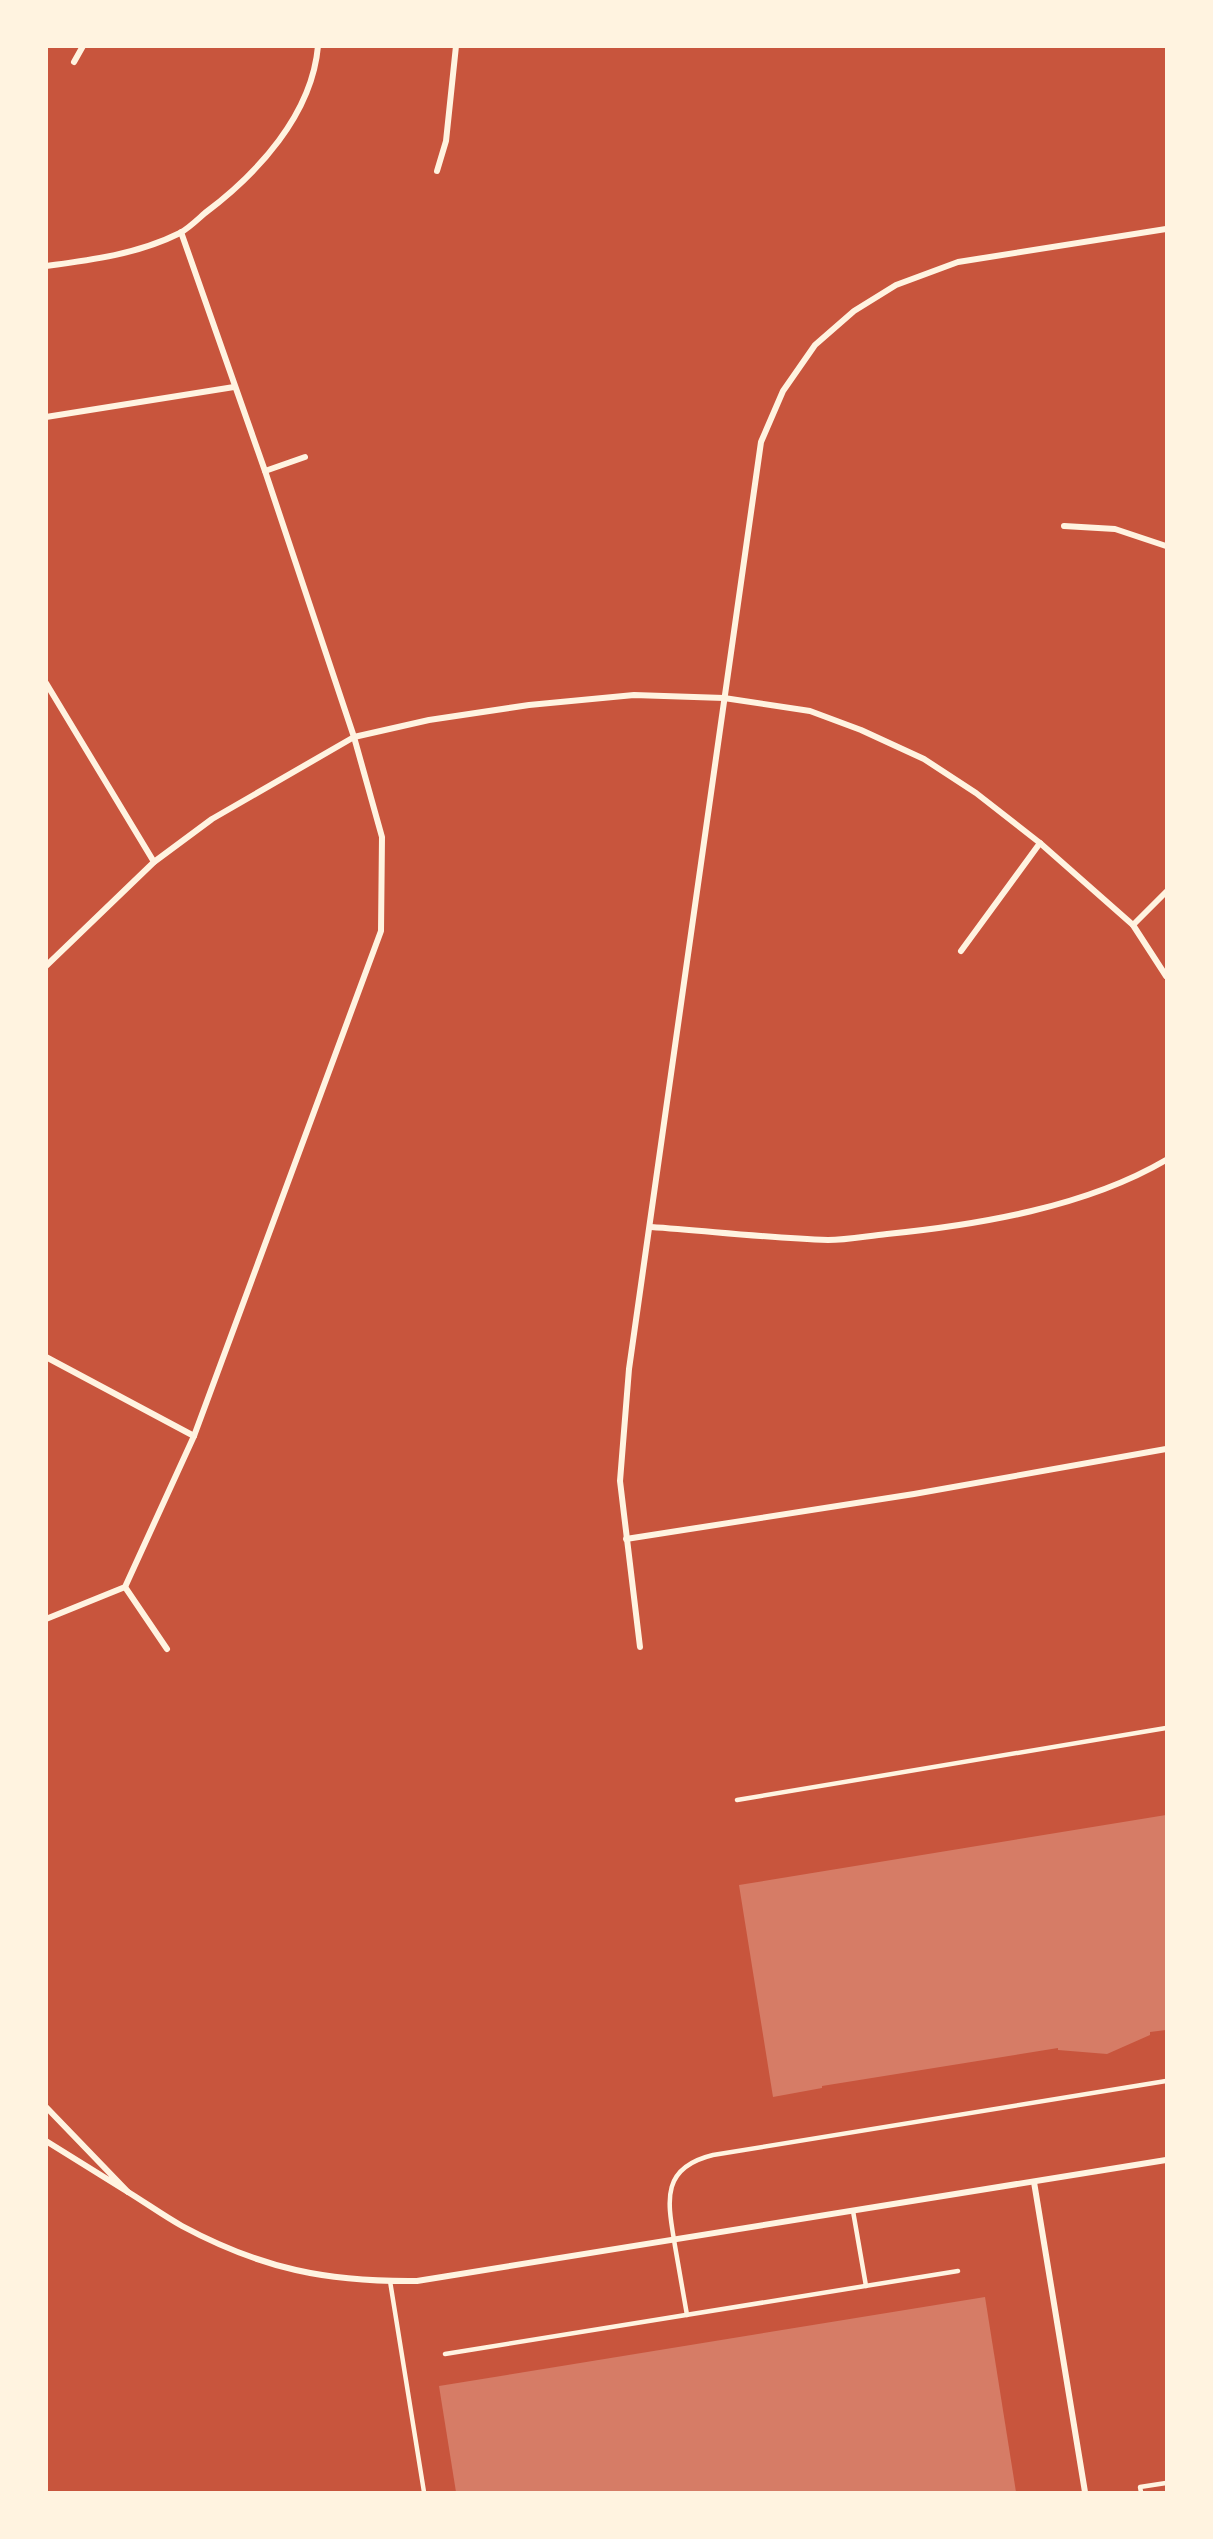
<svg xmlns="http://www.w3.org/2000/svg" width="1213" height="2539" font-family="'PT Sans Narrow',sans-serif">
  <style>
    .building { fill: #d67c66 }
    .lines { fill: none; stroke-linecap: round; stroke-linejoin: round }
    .service { stroke: #fff3e0; stroke-width: 4.5 }
    .minor { stroke: #fff3e0; stroke-width: 6 }
  </style>
  <rect width="100%" height="100%" fill="#c8553d"/>
  <g class="building">
    <path d="M 1166,1815 L 1166,2030 L 1150,2032 L 1150,2035 L 1107,2054 L 1058,2050 L 1058,2048 L 822,2086 L 822,2088 L 773,2097 L 739,1885 Z"/>
    <path d="M 985,2297 L 1016,2492 L 456,2492 L 439,2386 Z"/>
  </g>
  <g class="lines">
    <g class="service">
      <path d="M 737,1800 L 1166,1728"/>
      <path d="M 853,2211 L 866,2286"/>
      <path d="M 390,2281 L 424,2492"/>
      <path d="M 687,2315 C 683,2292 679,2269 675,2246 C 668,2203 659,2168 713,2155 L 1166,2081"/>
      <path d="M 445,2354 L 958,2271"/>
      <path d="M 1141,2492 L 1140,2487 L 1166,2483"/>
    </g>
    <g class="minor">
      <path d="M 74,62 L 83,46"/>
      <path d="M 437,171 L 446,141 L 456,46"/>
      <path d="M 46,266 C 92,260 138,254 180,233 C 189,228 197,220 205,213 C 257,174 312,115 318,46"/>
      <path d="M 46,417 L 234,387"/>
      <path d="M 265,471 L 305,457"/>
      <path d="M 1064,526 L 1115,529 L 1166,546"/>
      <path d="M 46,683 L 154,862"/>
      <path d="M 1133,925 L 1166,892"/>
      <path d="M 961,951 L 1040,843"/>
      <path d="M 46,966 L 154,862 L 212,819 L 354,737 L 429,720 L 529,705 L 634,695 L 724,698 L 810,711 L 861,730 L 924,759 L 976,793 L 1040,843 L 1133,925 L 1166,976"/>
      <path d="M 651,1227 C 709,1231 769,1238 828,1240 C 847,1240 867,1236 887,1234 C 978,1225 1086,1207 1166,1160"/>
      <path d="M 46,1357 L 194,1436"/>
      <path d="M 626,1539 L 914,1494 L 1166,1449"/>
      <path d="M 125,1587 L 167,1649"/>
      <path d="M 46,1619 L 125,1587 L 194,1436 L 381,931 L 382,837 L 354,737 L 265,471 L 181,232"/>
      <path d="M 640,1647 L 620,1481 L 629,1369 L 761,442 L 783,391 L 815,345 L 854,311 L 896,285 L 958,262 L 1166,229"/>
      <path d="M 46,2107 L 128,2192 L 46,2141"/>
      <path d="M 1034,2182 L 1085,2492"/>
      <path d="M 128,2192 C 146,2203 164,2216 182,2226 C 262,2269 327,2282 417,2281 L 1166,2160"/>
    </g>
  </g>
  <rect width="1213" height="2539" fill="none" stroke="#fff3e0" stroke-width="96"/>
</svg>
